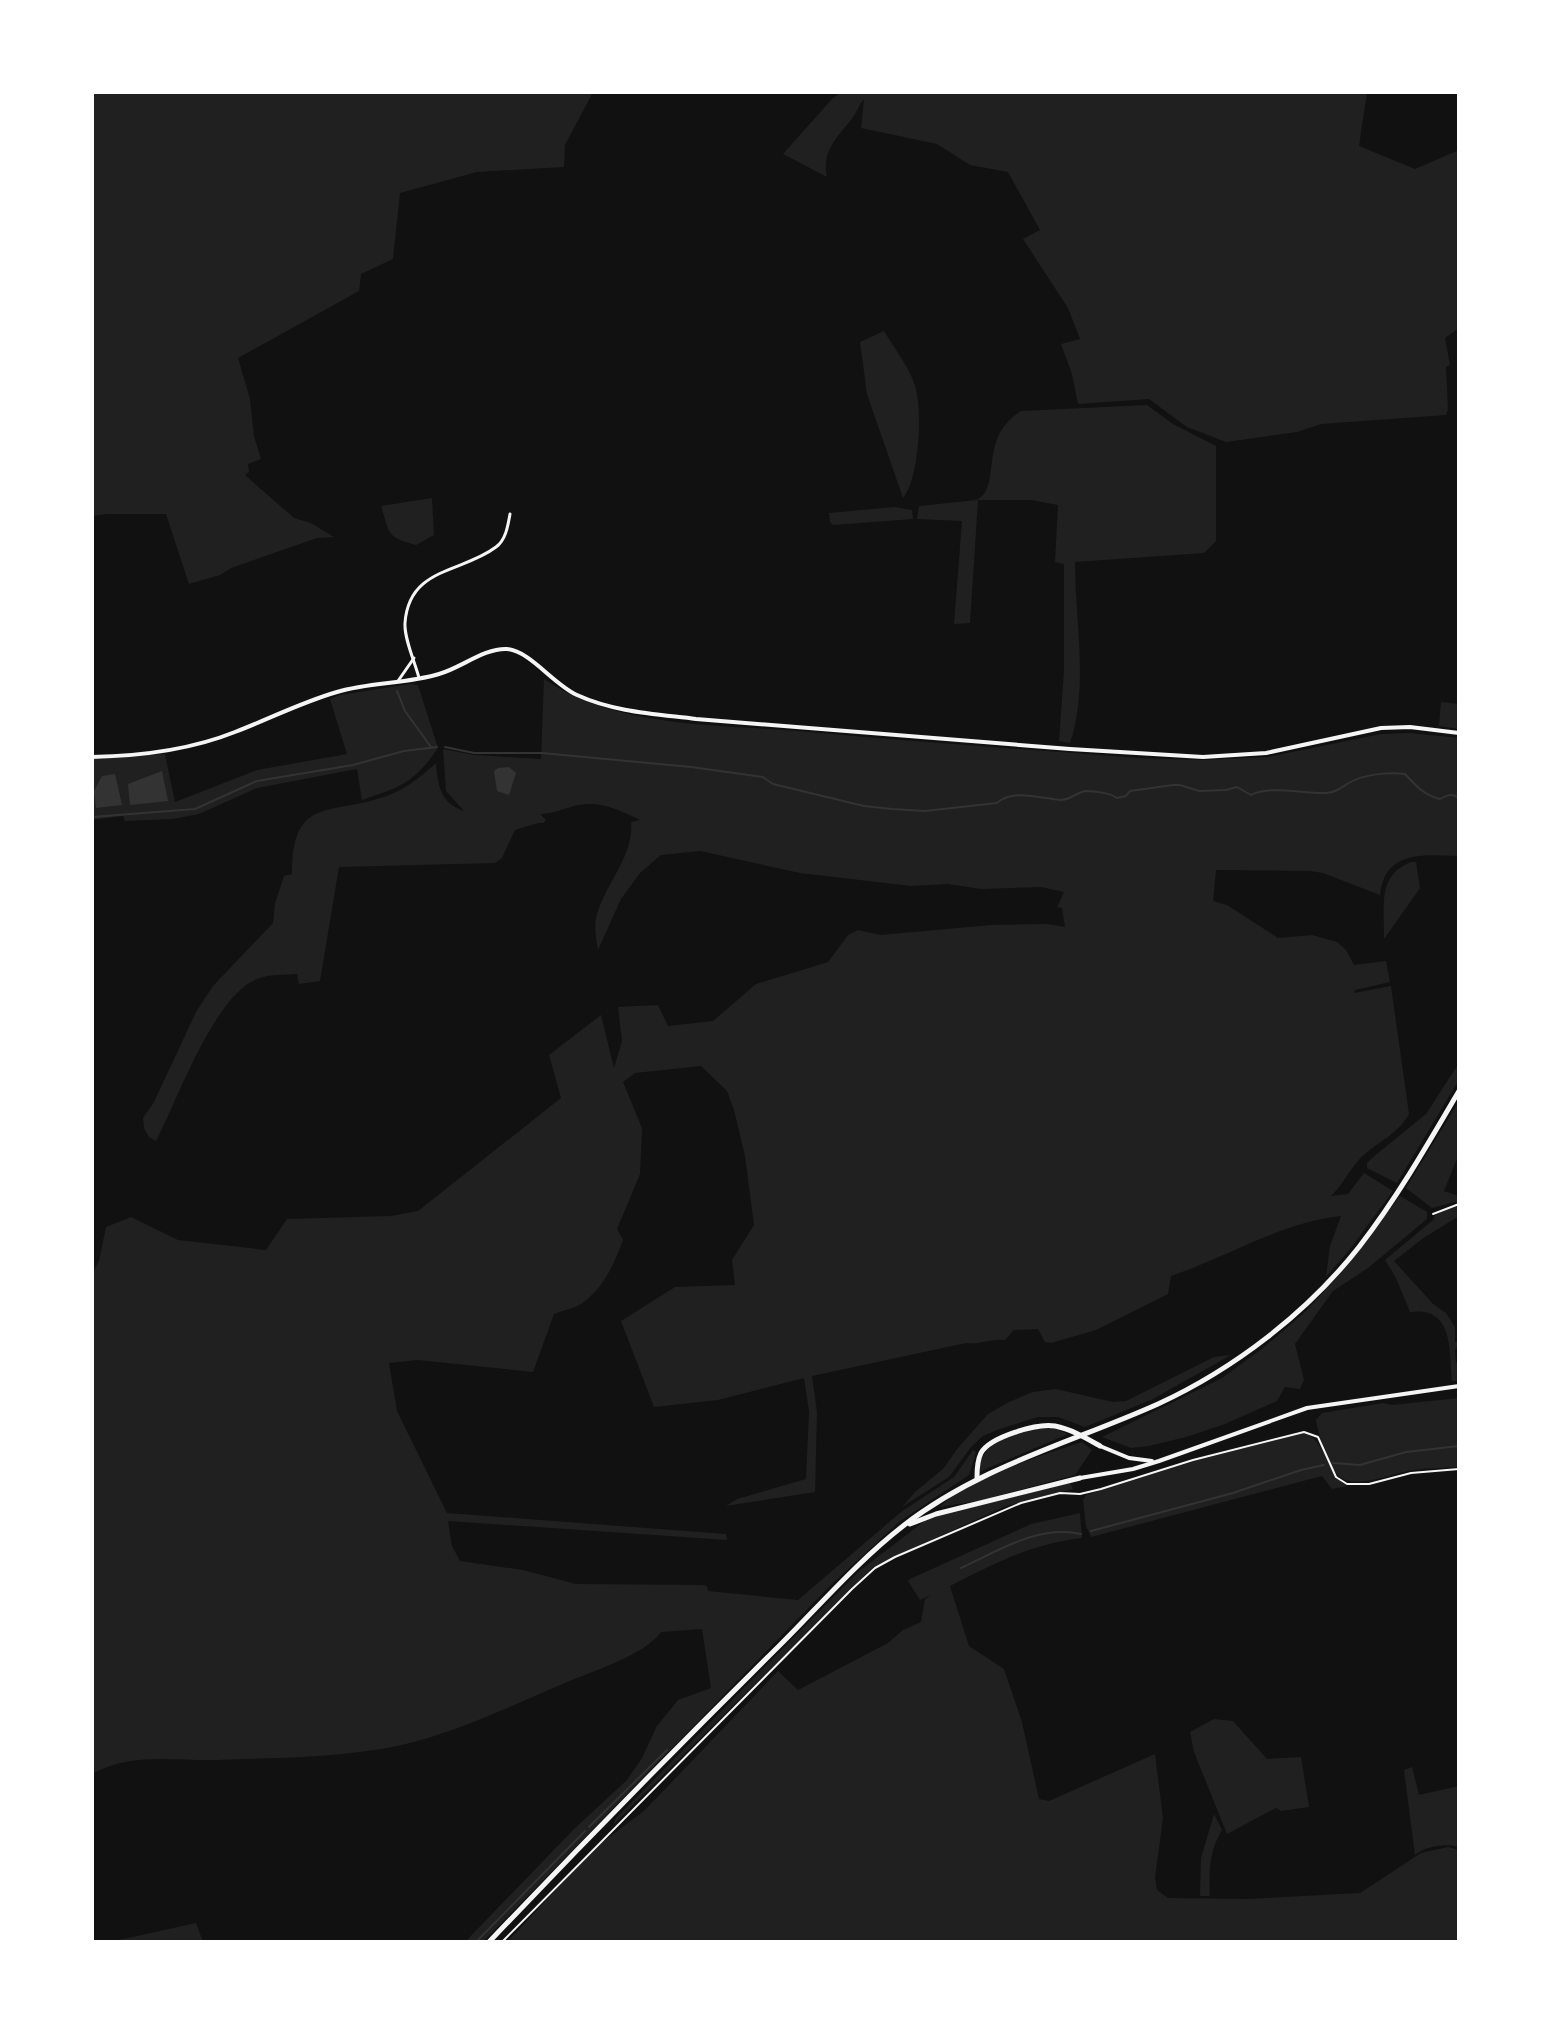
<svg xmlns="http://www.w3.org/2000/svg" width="1551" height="2034" font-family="Karla,sans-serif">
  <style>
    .green { fill: #202020 }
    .water { fill: #333 }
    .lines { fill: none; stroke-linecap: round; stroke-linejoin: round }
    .stream { stroke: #333; stroke-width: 2 }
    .path { stroke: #f5f5f5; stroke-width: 2 }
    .minor { stroke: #f5f5f5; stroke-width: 3 }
    .tertiary { stroke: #f5f5f5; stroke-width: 4 }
    .primary { stroke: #f5f5f5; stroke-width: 5 }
  </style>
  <rect width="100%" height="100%" fill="#111"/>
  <g class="green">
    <path d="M 92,92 L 593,92 L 565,145 L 564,167 L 477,172 L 400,193 L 393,259 L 361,274 L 359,291 L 238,358 L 250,399 L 254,436 L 261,459 L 248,464 L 249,472 L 245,475 L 294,518 L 311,523 L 334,537 L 317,538 L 231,568 L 220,575 L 189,584 L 166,514 L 107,514 L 92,516 Z"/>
    <path d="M 841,92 L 1367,92 L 1359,146 L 1415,169 L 1459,150 L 1459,328 L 1445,338 L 1450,365 L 1446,367 L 1448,409 L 1446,415 L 1321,424 L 1297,432 L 1226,442 L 1187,427 L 1149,399 L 1078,404 L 1072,374 L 1061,344 L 1080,339 L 1068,308 L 1023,239 L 1040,230 L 1008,172 L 970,165 L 937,144 L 861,128 L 864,99 C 859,105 856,114 851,120 C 837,137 821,153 827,177 L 783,154 L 832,99 Z"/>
    <path d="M 884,331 C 894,348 910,368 915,386 C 923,410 919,479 903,498 L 867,394 L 860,342 Z"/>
    <path d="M 1147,405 L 1173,424 L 1216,446 L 1216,541 L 1204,553 L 1075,562 C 1075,622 1089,686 1070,743 L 1059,741 L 1064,671 L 1064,564 L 1055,562 L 1058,505 L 1031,500 L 978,500 L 970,623 L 954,624 L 962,521 L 917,519 L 919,506 L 977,500 C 1003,485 977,439 1021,411 Z"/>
    <path d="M 432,498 L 434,535 L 416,545 C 386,537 390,534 381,506 Z"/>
    <path d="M 894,507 L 912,510 L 913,519 L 833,525 L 830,522 L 829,513 Z"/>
    <path d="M 544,679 C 616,728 714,724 798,731 C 911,742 1025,749 1139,758 L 1203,760 L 1268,757 L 1381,734 L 1410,733 L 1459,738 L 1459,856 C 1423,855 1385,850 1380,895 L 1323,873 L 1310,871 L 1216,870 L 1213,901 L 1227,905 L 1278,938 L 1312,935 L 1337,942 L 1346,950 L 1354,965 L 1386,961 L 1390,982 L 1355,990 L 1354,993 L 1391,986 L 1409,1114 C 1397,1136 1374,1143 1358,1161 C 1348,1172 1342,1186 1331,1196 L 1348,1194 L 1364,1173 L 1393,1191 L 1351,1248 L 1326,1277 L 1330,1246 L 1341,1216 C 1282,1222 1227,1257 1171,1276 L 1168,1294 L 1096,1330 L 1051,1343 L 1045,1342 L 1038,1329 L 1014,1330 L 1005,1340 C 990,1338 981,1345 966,1343 L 812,1376 L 817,1412 L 815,1492 L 726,1506 L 737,1499 L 806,1479 L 809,1412 L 804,1378 L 718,1400 L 654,1407 L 621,1321 L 675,1287 L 735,1285 L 732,1260 L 754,1225 L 745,1156 L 734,1110 L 727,1091 L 701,1066 L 635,1073 L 623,1082 L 642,1128 L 640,1174 L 617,1229 L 623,1240 C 615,1262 604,1287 585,1301 C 577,1308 564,1310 554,1314 L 533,1372 L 418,1360 L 389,1363 L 397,1411 L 447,1513 L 726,1534 L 727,1540 L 448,1521 L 452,1546 L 460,1561 L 523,1570 L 576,1584 L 702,1585 L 707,1586 L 708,1591 L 798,1600 L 901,1512 L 954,1477 L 973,1450 L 976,1452 L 969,1475 L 899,1522 L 831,1585 L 483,1942 L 465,1942 L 574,1829 L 627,1780 L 642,1758 L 657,1726 L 678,1700 L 711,1688 L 702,1629 L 661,1632 C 644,1656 592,1671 565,1683 C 505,1708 445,1739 381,1749 C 327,1758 272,1758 217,1760 C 174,1761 131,1752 92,1774 L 92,1274 L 99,1261 L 106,1227 L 131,1217 L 178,1240 L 266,1250 L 287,1219 L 391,1216 L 418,1211 L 561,1098 L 549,1055 L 601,1015 L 614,1068 L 622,1041 L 618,1007 L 658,1005 L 668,1026 L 713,1021 L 756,984 L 828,962 L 848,935 L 858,930 L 880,935 L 991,925 L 1047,924 L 1065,927 L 1062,908 L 1057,907 L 1064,892 L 1041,887 L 981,889 L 948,884 L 911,886 L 800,873 L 700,851 L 661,855 L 640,873 L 621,899 L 598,950 C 596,937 593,924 598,911 C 608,881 634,854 631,822 L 640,820 C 617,809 596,799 571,807 C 560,810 551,814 540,814 L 546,820 L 544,823 L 538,823 L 515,830 L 502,858 L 495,863 L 339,867 L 320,981 L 299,984 L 297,974 C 285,975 271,974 260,978 C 215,991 177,1102 156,1141 L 149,1137 L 144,1128 L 143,1118 L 154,1102 L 196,1012 L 213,986 L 273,923 L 275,903 L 284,876 L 292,874 C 292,793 333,817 389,795 C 407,788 422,776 436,763 C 438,785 440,803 464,811 L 446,791 L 443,749 L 474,755 L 541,759 Z"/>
    <path d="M 410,684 L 418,685 L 438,748 C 414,783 401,787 362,800 L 357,769 L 257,788 L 199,814 L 173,819 L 125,821 L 123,816 L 92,820 L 92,759 L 165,754 L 175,802 L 257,770 L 347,754 L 330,699 L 340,695 Z"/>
    <path d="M 1441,702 L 1459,704 L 1459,729 L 1439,726 Z"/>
    <path d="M 1411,862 L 1416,862 L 1420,888 L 1384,939 C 1385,907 1376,876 1411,862 Z"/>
    <path d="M 1459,1063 L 1459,1080 L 1397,1183 L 1367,1168 L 1367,1163 L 1372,1158 L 1426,1114 Z"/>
    <path d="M 1459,1101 L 1459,1154 L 1444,1191 L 1459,1196 L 1459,1201 L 1432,1208 L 1406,1188 Z"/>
    <path d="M 1400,1196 L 1427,1212 L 1427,1219 L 1368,1268 L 1333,1291 L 1295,1344 L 1304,1380 L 1300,1389 L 1285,1387 L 1277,1401 L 1225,1424 L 1186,1437 L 1149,1446 L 1131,1448 L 1102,1437 L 1222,1378 L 1263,1348 L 1304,1313 L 1342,1272 Z"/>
    <path d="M 1459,1205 L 1459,1216 L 1422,1239 L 1394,1261 L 1433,1304 L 1446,1313 L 1455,1327 L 1455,1342 L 1459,1342 L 1459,1348 L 1455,1349 L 1456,1363 L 1459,1363 L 1457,1370 L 1459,1381 L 1452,1381 C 1449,1350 1454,1306 1410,1312 L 1396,1278 L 1385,1260 L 1433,1220 L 1435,1215 Z"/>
    <path d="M 1231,1355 L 1153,1399 L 1085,1427 L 1058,1417 L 1038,1417 L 997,1430 L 983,1436 L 971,1447 L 949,1477 L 902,1507 L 915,1492 L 944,1468 L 957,1449 L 988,1414 L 1009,1402 L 1033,1392 L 1056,1389 L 1113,1402 L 1126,1401 L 1214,1357 Z"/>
    <path d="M 1459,1398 L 1459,1467 C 1444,1468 1429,1468 1414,1470 C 1395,1472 1357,1490 1340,1477 C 1329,1469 1318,1434 1316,1420 L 1322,1413 L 1383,1403 L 1392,1405 Z"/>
    <path d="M 1043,1428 L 1053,1428 L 1068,1434 L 979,1472 C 980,1439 1017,1434 1043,1428 Z"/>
    <path d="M 1304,1433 C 1328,1442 1325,1473 1347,1486 L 1332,1489 L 1322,1476 L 1091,1537 L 1086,1526 L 1083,1500 L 1086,1495 L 1197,1460 Z"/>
    <path d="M 1082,1442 L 1092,1450 L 1075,1475 L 978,1501 L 940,1507 C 963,1480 1046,1454 1082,1442 Z"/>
    <path d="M 1070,1483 L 1073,1489 L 1006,1506 L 873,1567 L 613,1825 L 616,1818 L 858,1572 L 927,1519 Z"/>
    <path d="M 1080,1513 L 1082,1538 C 1031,1544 995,1563 950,1586 L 969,1646 L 1004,1669 L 1022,1722 L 1039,1799 L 1049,1801 L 1155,1754 L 1163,1818 L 1155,1878 L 1157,1890 L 1168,1898 L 1247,1899 L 1360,1893 L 1421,1853 L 1448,1847 L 1459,1850 L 1459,1942 L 507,1942 L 595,1848 L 645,1810 L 778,1671 L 798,1690 L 888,1643 L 903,1630 L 921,1622 L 925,1599 L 932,1595 L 920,1600 L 908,1581 L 910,1579 L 1031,1524 Z"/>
    <path d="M 1214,1719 L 1233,1721 L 1267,1759 L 1301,1757 L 1309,1807 L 1281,1811 L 1276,1808 L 1227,1834 L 1194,1752 L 1190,1732 Z"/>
    <path d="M 1412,1767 L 1419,1795 L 1459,1786 L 1459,1847 C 1445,1843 1426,1846 1415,1855 L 1404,1770 Z"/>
    <path d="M 1214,1814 L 1222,1830 C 1209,1852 1209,1871 1210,1896 L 1200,1896 L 1201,1858 Z"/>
    <path d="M 196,1923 L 203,1942 L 110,1942 Z"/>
  </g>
  <g class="water">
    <path d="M 509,767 L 516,773 L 509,795 L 497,791 L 494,771 L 498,768 Z"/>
    <path d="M 162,771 L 168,801 L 130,805 L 128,784 Z"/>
    <path d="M 115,774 L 122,805 L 96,808 L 94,791 L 102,776 Z"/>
  </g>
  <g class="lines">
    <g class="stream">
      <path d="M 397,691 L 405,711 L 431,747"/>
      <path d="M 445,747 L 474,753 L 542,753 L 691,767 L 763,777 L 773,784 L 864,806 L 892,809 L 925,811 L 997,803 C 1013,788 1042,799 1061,800 C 1070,800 1077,792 1086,791 C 1094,791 1111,793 1117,798 L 1126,796 L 1130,791 L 1173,785 L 1180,785 L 1199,791 L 1226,790 L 1237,787 L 1251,795 C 1269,785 1304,794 1326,793 C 1337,792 1340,788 1349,783 C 1364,774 1388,772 1405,774 C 1416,786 1424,795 1440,799 C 1447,795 1452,793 1459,798"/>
      <path d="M 92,817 L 195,809 L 257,781 L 353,765 L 404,751 L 437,747"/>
      <path d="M 1333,1463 L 1360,1465 L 1406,1452 L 1459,1446"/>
      <path d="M 1091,1531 L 1233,1493 L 1301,1470 L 1324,1465"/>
      <path d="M 961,1568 C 998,1551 1039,1524 1081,1534"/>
      <path d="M 589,1827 L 667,1750"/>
      <path d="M 476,1942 L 585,1831"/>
    </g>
    <g class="path">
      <path d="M 1433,1214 L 1459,1204"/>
      <path d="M 502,1942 L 852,1589 L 875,1568 L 895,1557 L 1021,1503 L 1060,1493 L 1080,1494 L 1101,1489 L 1193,1460 L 1304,1432 L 1318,1437 L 1336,1477 L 1347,1484 L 1369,1484 L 1411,1473 L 1459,1469"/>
    </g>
    <g class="minor">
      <path d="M 419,678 C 415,662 404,639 405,623 C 409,567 462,573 496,547 C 506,540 508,525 510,514"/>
      <path d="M 398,681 L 414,658"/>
    </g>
    <g class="tertiary">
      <path d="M 92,757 C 141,756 190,750 235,732 C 269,719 302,702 337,692 C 370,682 406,684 439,674 C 461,668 484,648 507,649 C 530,651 553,684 577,695 C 614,712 656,714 696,719 L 1070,749 L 1203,757 L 1266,753 L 1381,728 L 1410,727 L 1459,733"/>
      <path d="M 1100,1446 L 1129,1458 L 1152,1461"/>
      <path d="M 1080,1478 L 1133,1469 L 1159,1461 L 1307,1408 L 1459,1386"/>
    </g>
    <g class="primary">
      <path d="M 977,1477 C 977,1469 977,1461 981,1453 C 990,1437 1037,1423 1055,1426 C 1071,1429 1086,1438 1100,1446"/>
      <path d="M 910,1524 L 936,1514 L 1080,1478"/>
      <path d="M 489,1942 C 584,1842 681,1743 780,1645 C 820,1605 858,1561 903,1526 C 980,1466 1071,1443 1158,1404 C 1234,1369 1307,1313 1359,1247 C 1397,1198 1428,1144 1459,1091"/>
    </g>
  </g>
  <rect width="1551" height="2034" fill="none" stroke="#ffffff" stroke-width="188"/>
</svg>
